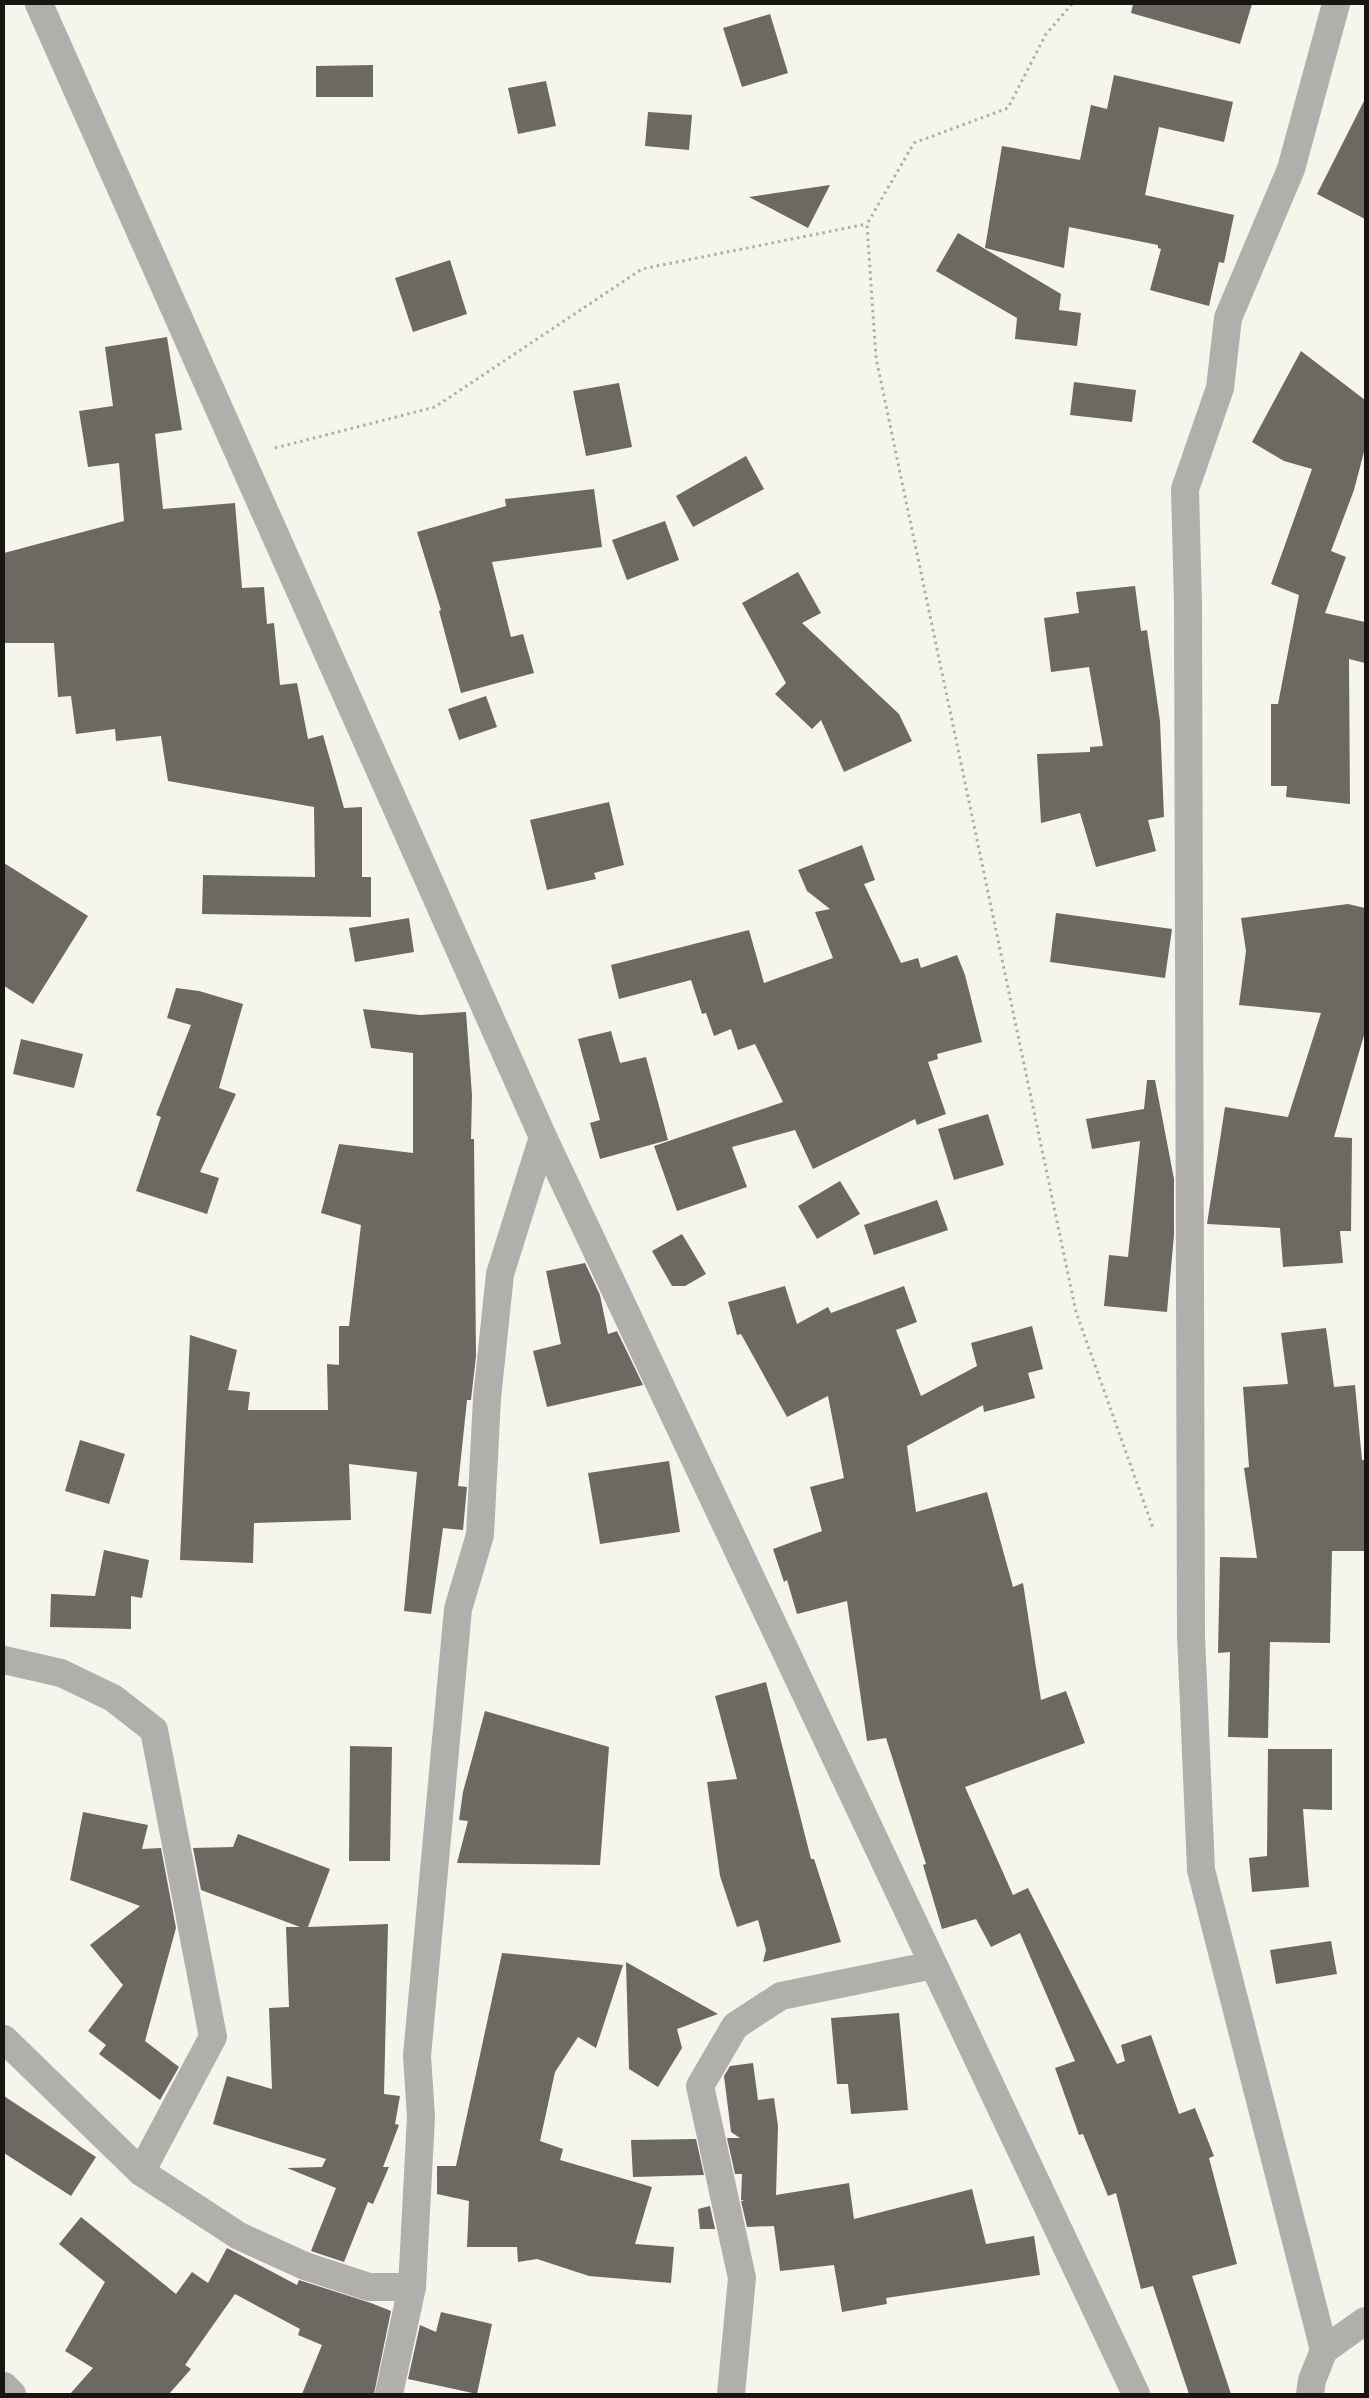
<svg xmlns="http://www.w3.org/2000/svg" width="1369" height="2398" font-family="Merriweather,serif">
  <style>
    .building { fill: #6b6962 }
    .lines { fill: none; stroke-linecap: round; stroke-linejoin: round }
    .path { stroke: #aeada6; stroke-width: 3; stroke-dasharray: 2.5 4; stroke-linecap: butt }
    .minor { stroke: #b0afac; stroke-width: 28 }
  </style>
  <rect width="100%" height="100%" fill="#f6f5ec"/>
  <g class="building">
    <path d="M 1133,4 L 1252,4 L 1240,44 L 1131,13 Z"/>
    <path d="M 770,14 L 788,73 L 742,87 L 723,28 Z"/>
    <path d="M 373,65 L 373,97 L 316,97 L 316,66 Z"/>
    <path d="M 1114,75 L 1233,102 L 1224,142 L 1159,127 L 1145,195 L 1234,215 L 1224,263 L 1219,262 L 1209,306 L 1150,290 L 1161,249 L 1158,248 L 1158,245 L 1069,227 L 1064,268 L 985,248 L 1002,146 L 1080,160 L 1091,105 L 1107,109 Z"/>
    <path d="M 546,81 L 556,126 L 518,134 L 508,88 Z"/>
    <path d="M 1365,99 L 1365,219 L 1317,194 Z"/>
    <path d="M 648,112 L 692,115 L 689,150 L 645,146 Z"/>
    <path d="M 830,185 L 808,228 L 749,197 Z"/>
    <path d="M 958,233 L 1061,294 L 1059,310 L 1081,313 L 1077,346 L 1015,339 L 1017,318 L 936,271 Z"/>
    <path d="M 450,260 L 467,314 L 413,332 L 395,278 Z"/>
    <path d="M 167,337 L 182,430 L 155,434 L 163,509 L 235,503 L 242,588 L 264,587 L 267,624 L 274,623 L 280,685 L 297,683 L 308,739 L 323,735 L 344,808 L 362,807 L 362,877 L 371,877 L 371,917 L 202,914 L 203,875 L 315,877 L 314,807 L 168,781 L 161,736 L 116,741 L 115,729 L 76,734 L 71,696 L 58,697 L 54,643 L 4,643 L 4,553 L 124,521 L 119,463 L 88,467 L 79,411 L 113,406 L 105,347 Z"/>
    <path d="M 1301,351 L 1365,400 L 1365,448 L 1354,490 L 1331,551 L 1346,557 L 1325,613 L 1365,622 L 1365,663 L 1349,659 L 1350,804 L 1286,797 L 1287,786 L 1271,786 L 1271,704 L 1278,704 L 1299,595 L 1271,584 L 1312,469 L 1284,461 L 1252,442 Z"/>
    <path d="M 1074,382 L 1136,390 L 1132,422 L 1070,415 Z"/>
    <path d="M 619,383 L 632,447 L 586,456 L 573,391 Z"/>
    <path d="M 746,456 L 764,489 L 693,527 L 676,496 Z"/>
    <path d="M 594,489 L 602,547 L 492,562 L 511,637 L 523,634 L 534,673 L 461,693 L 439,611 L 441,610 L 417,532 L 506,506 L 505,499 Z"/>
    <path d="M 665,521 L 679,560 L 627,580 L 612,540 Z"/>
    <path d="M 798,572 L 821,613 L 802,623 L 899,714 L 912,741 L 844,772 L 821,720 L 812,729 L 775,694 L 786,683 L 742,603 Z"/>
    <path d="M 1135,586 L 1141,631 L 1147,630 L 1160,721 L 1164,817 L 1148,820 L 1156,851 L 1096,867 L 1080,813 L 1041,823 L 1037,754 L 1090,752 L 1090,747 L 1103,746 L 1089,667 L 1051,672 L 1044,618 L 1079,613 L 1076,592 Z"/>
    <path d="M 486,696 L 497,727 L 459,740 L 448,709 Z"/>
    <path d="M 609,802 L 624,865 L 594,873 L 596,879 L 547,890 L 530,820 Z"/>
    <path d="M 862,845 L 875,880 L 864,884 L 901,963 L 918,958 L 921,968 L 957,955 L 965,975 L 982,1042 L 937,1054 L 938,1059 L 928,1062 L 946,1114 L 917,1125 L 915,1119 L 813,1169 L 795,1130 L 732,1147 L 747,1187 L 677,1211 L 654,1146 L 783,1102 L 755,1044 L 738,1050 L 731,1029 L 714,1036 L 706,1013 L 702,1014 L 691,980 L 619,999 L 611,965 L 749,930 L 764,983 L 833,958 L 815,912 L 830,909 L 807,891 L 798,870 Z"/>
    <path d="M 4,863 L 88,916 L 33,1004 L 4,986 Z"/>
    <path d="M 1348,904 L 1365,908 L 1365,1032 L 1334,1137 L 1352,1138 L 1351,1231 L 1340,1231 L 1343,1263 L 1283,1267 L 1280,1228 L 1207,1224 L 1225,1107 L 1288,1117 L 1321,1013 L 1239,1005 L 1246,951 L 1241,918 Z"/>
    <path d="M 1056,913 L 1172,929 L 1165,978 L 1050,962 Z"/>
    <path d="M 409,918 L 414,952 L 355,962 L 349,928 Z"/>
    <path d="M 176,988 L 199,991 L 243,1004 L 219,1088 L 236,1094 L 200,1172 L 219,1178 L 207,1214 L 136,1191 L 161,1117 L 156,1115 L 191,1025 L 167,1018 Z"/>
    <path d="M 363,1009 L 420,1015 L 466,1012 L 472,1095 L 471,1139 L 474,1139 L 476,1356 L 471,1400 L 467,1400 L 458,1486 L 467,1487 L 463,1530 L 443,1528 L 431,1614 L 404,1611 L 417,1472 L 349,1464 L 351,1520 L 254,1523 L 253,1563 L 180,1560 L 190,1335 L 237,1350 L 228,1390 L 250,1392 L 248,1410 L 328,1410 L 327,1364 L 339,1365 L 339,1326 L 349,1326 L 361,1225 L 321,1213 L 339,1144 L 413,1153 L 413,1053 L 371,1048 Z"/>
    <path d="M 611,1031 L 620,1063 L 646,1057 L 668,1140 L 600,1159 L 590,1123 L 600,1120 L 578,1039 Z"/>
    <path d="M 21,1039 L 83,1054 L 74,1088 L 13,1074 Z"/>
    <path d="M 1147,1080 L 1155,1080 L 1174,1179 L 1174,1235 L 1167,1312 L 1104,1306 L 1109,1255 L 1128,1257 L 1140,1141 L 1092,1149 L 1086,1119 L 1144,1109 Z"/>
    <path d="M 988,1114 L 1004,1165 L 954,1180 L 938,1129 Z"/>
    <path d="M 840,1181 L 860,1214 L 817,1239 L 798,1206 Z"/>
    <path d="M 937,1200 L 948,1230 L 874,1255 L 864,1225 Z"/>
    <path d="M 682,1234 L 706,1274 L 685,1286 L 672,1286 L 652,1251 Z"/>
    <path d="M 585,1263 L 600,1295 L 608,1334 L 617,1331 L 643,1385 L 547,1407 L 533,1351 L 561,1344 L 546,1271 Z"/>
    <path d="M 785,1286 L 797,1324 L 828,1307 L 831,1313 L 904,1286 L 917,1322 L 896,1330 L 921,1396 L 977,1366 L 971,1343 L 1032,1326 L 1043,1369 L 1028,1373 L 1035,1398 L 984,1412 L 983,1405 L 907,1446 L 916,1512 L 987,1492 L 1013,1587 L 1023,1583 L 1041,1700 L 1066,1691 L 1085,1743 L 965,1787 L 1013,1895 L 1028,1888 L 1117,2064 L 1125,2061 L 1121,2045 L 1151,2035 L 1179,2114 L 1195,2108 L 1214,2156 L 1209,2158 L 1237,2264 L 1192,2276 L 1231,2394 L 1189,2394 L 1153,2286 L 1141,2289 L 1116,2193 L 1108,2196 L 1083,2134 L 1079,2135 L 1055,2068 L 1075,2061 L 1020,1933 L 991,1947 L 976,1919 L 942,1929 L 923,1865 L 926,1864 L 886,1738 L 867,1741 L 847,1601 L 797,1614 L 787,1580 L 784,1582 L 773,1549 L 822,1531 L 810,1487 L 844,1478 L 828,1396 L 787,1417 L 741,1334 L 737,1335 L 728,1302 Z"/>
    <path d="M 1326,1328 L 1334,1387 L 1355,1385 L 1362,1460 L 1365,1460 L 1365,1551 L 1332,1551 L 1330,1643 L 1270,1642 L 1268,1738 L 1228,1737 L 1230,1652 L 1218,1653 L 1220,1557 L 1257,1558 L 1244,1468 L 1249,1467 L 1243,1387 L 1288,1384 L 1281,1333 Z"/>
    <path d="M 80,1440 L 125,1454 L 109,1504 L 65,1491 Z"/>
    <path d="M 669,1461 L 680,1532 L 600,1544 L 588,1473 Z"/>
    <path d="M 104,1550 L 149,1560 L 142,1598 L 131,1596 L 131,1629 L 50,1627 L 51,1594 L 95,1596 Z"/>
    <path d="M 766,1682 L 811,1859 L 814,1859 L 841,1942 L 763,1962 L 766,1950 L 758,1920 L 737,1927 L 720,1876 L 707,1782 L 737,1779 L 715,1696 Z"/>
    <path d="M 485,1711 L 609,1747 L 600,1865 L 457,1863 L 468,1821 L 459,1820 L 463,1792 Z"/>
    <path d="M 350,1746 L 392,1747 L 390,1861 L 349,1861 Z"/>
    <path d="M 1268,1749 L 1332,1749 L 1332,1810 L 1303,1809 L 1309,1887 L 1252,1892 L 1249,1858 L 1267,1856 Z"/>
    <path d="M 83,1812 L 148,1825 L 142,1849 L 161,1848 L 176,1928 L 145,2041 L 179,2067 L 160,2100 L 99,2054 L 106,2045 L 88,2031 L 123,1985 L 90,1945 L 140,1906 L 70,1880 Z"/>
    <path d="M 238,1834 L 330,1869 L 308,1927 L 388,1924 L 384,2094 L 400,2096 L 395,2124 L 399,2125 L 383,2167 L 389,2167 L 373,2204 L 368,2202 L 344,2262 L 311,2251 L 336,2188 L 287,2168 L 322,2167 L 326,2159 L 213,2124 L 227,2076 L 272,2089 L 269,2008 L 289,2007 L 286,1927 L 300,1927 L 201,1890 L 193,1848 L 233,1847 Z"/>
    <path d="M 1331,1941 L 1337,1974 L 1276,1984 L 1270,1950 Z"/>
    <path d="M 502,1953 L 623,1965 L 596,2048 L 578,2037 L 555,2072 L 540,2141 L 563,2149 L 560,2160 L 652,2187 L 635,2244 L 674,2247 L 671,2283 L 589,2276 L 537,2259 L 518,2262 L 517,2247 L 467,2247 L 469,2201 L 437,2194 L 437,2166 L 456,2166 Z"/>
    <path d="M 626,1962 L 718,2014 L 677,2029 L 682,2048 L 658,2087 L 629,2069 Z"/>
    <path d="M 899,2013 L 908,2110 L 851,2114 L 848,2084 L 837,2084 L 831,2018 Z"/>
    <path d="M 753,2063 L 758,2100 L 774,2098 L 778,2126 L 776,2195 L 849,2183 L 854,2219 L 972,2189 L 986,2244 L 1034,2236 L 1040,2275 L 886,2298 L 887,2304 L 842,2312 L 834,2265 L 780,2271 L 774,2226 L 747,2227 L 741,2201 L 745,2200 L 741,2200 L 742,2174 L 735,2174 L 727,2138 L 740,2138 L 731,2132 L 724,2076 L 730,2066 Z"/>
    <path d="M 4,2096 L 96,2157 L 71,2196 L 4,2153 Z"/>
    <path d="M 696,2139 L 704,2175 L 633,2177 L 631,2140 Z"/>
    <path d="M 710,2206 L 715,2229 L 700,2229 L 698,2209 Z"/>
    <path d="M 81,2217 L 176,2294 L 192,2272 L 208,2283 L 227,2248 L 297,2285 L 299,2280 L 371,2303 L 391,2311 L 374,2394 L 302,2394 L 322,2345 L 298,2335 L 300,2329 L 235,2294 L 185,2365 L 191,2369 L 169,2394 L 70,2394 L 93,2368 L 65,2351 L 105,2282 L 59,2244 Z"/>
    <path d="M 441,2312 L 492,2324 L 477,2394 L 408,2379 L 420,2325 L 436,2332 Z"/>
  </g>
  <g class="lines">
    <g class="path">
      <path d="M 1072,4 L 1046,34 L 1008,108 L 914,143 L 867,224 L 876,358 L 1076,1312 L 1153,1528"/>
      <path d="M 275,448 L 435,407 L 642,269 L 867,224"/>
    </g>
    <g class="minor">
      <path d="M 39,4 L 543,1137 L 1136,2394"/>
      <path d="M 4,1660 L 61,1673 L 113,1698 L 154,1730 L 213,2037 L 141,2172"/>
      <path d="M 4,2039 L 141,2172 L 239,2236 L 305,2266 L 369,2287 L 412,2287"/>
      <path d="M 1324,2350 L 1201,1870 L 1191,1635 L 1188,603 L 1185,489 L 1220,388 L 1228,318 L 1291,169 L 1336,4"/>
      <path d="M 4,2386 L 12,2394"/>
      <path d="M 389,2394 L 412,2287 L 421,2117 L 417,2056 L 458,1609 L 480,1535 L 487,1398 L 500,1274 L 543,1137"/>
      <path d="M 731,2394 L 742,2278 L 700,2086 L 735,2026 L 781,1996 L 933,1965"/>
      <path d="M 1310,2394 L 1312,2380 L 1324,2350 L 1365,2321"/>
    </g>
  </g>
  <rect width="1369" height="2398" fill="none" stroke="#171613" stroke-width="10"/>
</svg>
